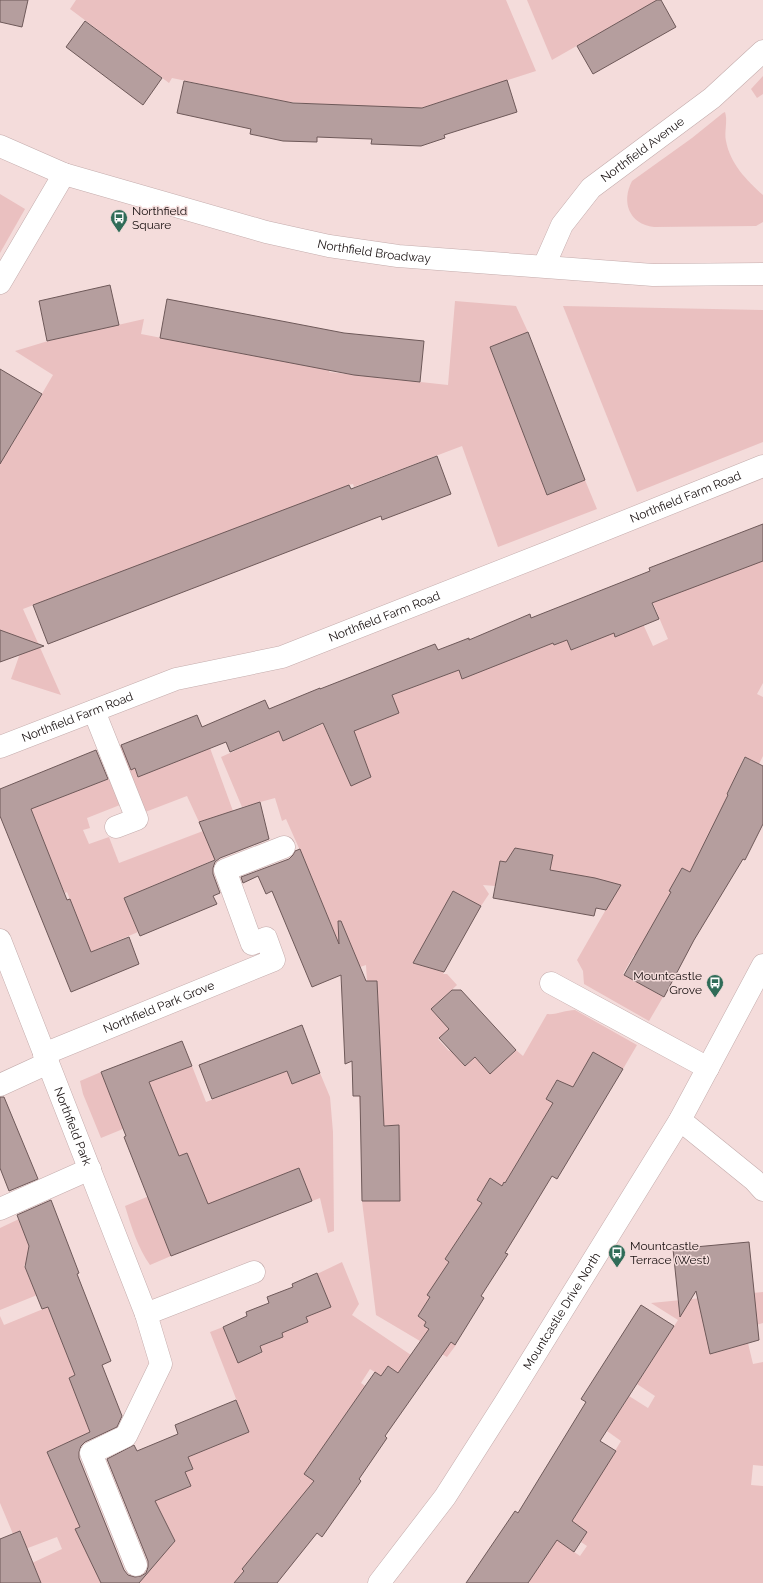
<svg xmlns="http://www.w3.org/2000/svg" width="763" height="1583" font-family="Raleway,sans-serif">
  <style>
    .green { fill: #eac0c0 }
    .building { fill: #b59e9e; stroke: #6e5959 }
    .lines { fill: none; stroke-linecap: round; stroke-linejoin: round }
    .minor-casing { stroke: #c4acac; stroke-width: 23 }
    .minor { stroke: #fff; stroke-width: 22 }
    .labels { text-anchor: middle; dominant-baseline: central; stroke-width: 3; stroke-linejoin: round; paint-order: stroke }
    .street-label { font-size: 12px; fill: #181010; stroke: #f4dcdb }
    .poi-label { font-size: 12px; fill: #181010; stroke: #f4dcdb; text-anchor: start }
  </style>
  <rect width="100%" height="100%" fill="#f4dcdb"/>
  <g class="green">
    <path d="M 76,0 L 506,0 L 536,71 L 415,110 L 287,102 L 172,78 L 169,83 L 70,9 Z"/>
    <path d="M 527,0 L 657,0 L 552,60 Z"/>
    <path d="M 763,76 L 763,94 L 757,98 L 751,89 Z"/>
    <path d="M 725,112 C 728,121 724,132 726,141 C 730,163 746,180 763,195 L 763,222 L 756,226 L 654,227 C 629,224 621,202 632,181 L 692,138 L 723,113 Z"/>
    <path d="M 0,194 L 25,209 L 0,253 Z"/>
    <path d="M 455,301 L 516,306 L 528,332 L 490,347 L 512,405 L 528,434 L 524,436 L 547,495 L 585,480 L 597,509 L 498,547 L 462,446 L 354,487 L 353,484 L 349,485 L 23,609 L 61,695 L 11,679 L 25,639 L 0,630 L 0,454 L 10,448 L 53,375 L 15,351 L 48,341 L 144,319 L 141,334 L 329,370 L 329,372 L 448,385 Z"/>
    <path d="M 563,306 L 763,310 L 763,442 L 637,492 Z"/>
    <path d="M 763,557 L 763,683 L 757,694 L 763,697 L 763,756 L 759,764 L 744,757 L 739,768 L 753,776 L 737,773 L 727,794 L 741,801 L 717,817 L 706,840 L 696,875 L 682,868 L 669,891 L 683,899 L 647,962 L 634,955 L 623,974 L 663,997 L 649,1021 L 584,984 L 583,971 L 577,960 L 620,885 L 550,870 L 552,855 L 516,848 L 513,863 L 500,861 L 495,886 L 483,885 L 489,894 L 481,906 L 453,891 L 413,963 L 444,972 L 443,974 L 447,974 L 457,985 L 431,1009 L 449,1029 L 438,1039 L 449,1051 L 460,1041 L 454,1053 L 465,1066 L 475,1057 L 490,1074 L 516,1050 L 523,1056 L 547,1014 C 557,1015 565,1010 575,1010 L 637,1045 L 623,1069 L 593,1052 L 572,1089 L 557,1080 L 546,1099 L 561,1108 L 516,1190 L 504,1182 L 502,1186 L 490,1178 L 477,1200 L 488,1207 L 445,1259 L 456,1266 L 439,1302 L 437,1305 L 428,1300 L 418,1316 L 426,1322 L 424,1326 L 456,1345 L 447,1357 L 376,1315 L 362,1201 L 400,1200 L 399,1125 L 361,1126 L 359,1096 L 382,1095 L 377,981 L 367,981 L 366,965 L 360,967 L 351,945 L 341,949 L 310,873 L 286,819 L 282,821 L 275,798 L 242,807 L 221,757 L 279,731 L 283,741 L 323,724 L 351,785 L 371,777 L 347,713 L 373,724 L 398,713 L 392,696 L 398,693 L 459,670 L 462,678 L 553,643 L 554,645 L 567,640 L 571,650 L 588,644 L 584,633 L 610,623 L 616,636 L 639,627 L 634,614 L 638,613 L 653,646 L 668,639 L 653,603 Z"/>
    <path d="M 125,744 L 138,777 L 210,748 L 233,811 L 199,822 L 187,796 L 140,814 L 114,748 Z"/>
    <path d="M 113,777 L 125,803 L 87,818 L 90,828 L 83,830 L 89,844 L 109,837 L 119,863 L 203,831 L 216,859 L 124,898 L 138,932 L 91,952 L 67,892 L 65,893 L 60,882 L 31,809 Z"/>
    <path d="M 192,1066 L 206,1102 L 287,1071 L 292,1084 L 320,1073 L 330,1097 L 333,1132 L 334,1231 L 328,1233 L 320,1198 L 312,1201 L 299,1168 L 199,1208 L 154,1214 L 171,1256 L 150,1265 C 138,1248 131,1226 125,1206 L 188,1180 L 194,1170 L 187,1153 L 179,1156 L 162,1113 L 101,1138 L 83,1094 L 80,1081 L 101,1072 L 118,1115 L 141,1085 Z"/>
    <path d="M 19,1219 L 35,1260 L 24,1265 L 30,1279 L 47,1291 L 0,1310 L 0,1228 Z"/>
    <path d="M 342,1262 L 359,1304 L 352,1315 L 411,1355 L 398,1373 L 388,1366 L 381,1376 L 370,1369 L 361,1383 L 371,1390 L 343,1418 L 334,1431 L 342,1437 L 304,1474 L 316,1482 L 234,1583 L 137,1583 L 175,1541 L 148,1489 L 175,1476 L 181,1490 L 191,1486 L 185,1472 L 193,1469 L 188,1457 L 249,1432 L 210,1332 L 223,1327 L 238,1362 L 262,1353 L 260,1346 L 283,1337 L 282,1333 L 306,1317 L 317,1274 Z"/>
    <path d="M 763,1292 L 763,1323 L 721,1335 L 708,1344 L 711,1354 L 748,1343 L 753,1364 L 763,1362 L 763,1466 L 753,1465 L 751,1485 L 763,1486 L 763,1583 L 529,1583 L 530,1581 L 518,1574 L 557,1540 L 580,1556 L 587,1546 L 581,1542 L 587,1532 L 572,1521 L 590,1493 L 578,1486 L 602,1472 L 621,1441 L 607,1431 L 629,1396 L 648,1408 L 655,1396 L 637,1384 L 678,1320 L 651,1303 Z"/>
    <path d="M 48,1307 L 75,1375 L 69,1378 L 92,1435 L 70,1441 L 47,1452 L 86,1540 L 101,1583 L 41,1583 L 32,1563 L 62,1549 L 57,1537 L 20,1551 L 19,1549 L 26,1546 L 21,1531 L 13,1534 L 0,1503 L 0,1316 L 4,1325 Z"/>
  </g>
  <g class="building">
    <path d="M 0,0 L 28,0 L 22,27 L 0,22 Z"/>
    <path d="M 657,0 L 661,0 L 676,27 L 593,74 L 577,46 Z"/>
    <path d="M 85,21 L 162,78 L 143,105 L 66,47 Z"/>
    <path d="M 507,80 L 517,112 L 444,135 L 445,138 L 421,146 L 371,144 L 372,139 L 343,138 L 317,137 L 317,142 L 283,141 L 250,134 L 251,129 L 177,113 L 184,81 L 293,103 L 422,108 Z"/>
    <path d="M 110,285 L 119,325 L 47,341 L 39,301 Z"/>
    <path d="M 167,299 L 344,333 L 424,341 L 420,382 L 354,375 L 160,338 Z"/>
    <path d="M 528,332 L 585,480 L 547,495 L 490,347 Z"/>
    <path d="M 0,369 L 42,394 L 0,464 Z"/>
    <path d="M 437,456 L 451,494 L 382,520 L 381,516 L 48,644 L 33,605 L 349,485 L 351,489 Z"/>
    <path d="M 763,524 L 763,561 L 652,603 L 659,619 L 615,637 L 614,633 L 571,650 L 567,640 L 554,645 L 553,643 L 462,679 L 459,670 L 392,695 L 399,713 L 354,731 L 371,777 L 351,786 L 323,723 L 283,741 L 279,731 L 230,752 L 226,742 L 138,777 L 135,768 L 131,770 L 121,745 L 197,715 L 202,727 L 265,700 L 269,709 L 320,688 L 320,689 L 435,644 L 438,650 L 469,638 L 469,640 L 530,614 L 531,618 L 650,571 L 649,568 Z"/>
    <path d="M 0,630 L 44,646 L 0,662 Z"/>
    <path d="M 96,750 L 108,779 L 31,809 L 67,900 L 70,899 L 91,952 L 129,937 L 139,964 L 71,992 L 0,816 L 0,789 Z"/>
    <path d="M 745,757 L 763,766 L 763,824 L 745,860 L 743,859 L 694,940 L 664,997 L 624,975 L 671,892 L 669,891 L 682,868 L 690,872 L 728,795 L 727,794 Z"/>
    <path d="M 260,802 L 269,839 L 220,858 L 215,862 L 213,868 L 213,874 L 220,893 L 213,896 L 217,904 L 140,936 L 124,898 L 215,860 L 199,822 Z"/>
    <path d="M 515,848 L 553,855 L 550,870 L 595,878 L 621,885 L 606,910 L 596,908 L 594,916 L 493,898 L 500,861 L 506,862 Z"/>
    <path d="M 300,849 L 339,944 L 338,921 L 341,921 L 366,981 L 377,981 L 384,1126 L 399,1125 L 400,1201 L 362,1201 L 360,1096 L 353,1096 L 352,1061 L 345,1064 L 341,975 L 312,987 L 272,891 L 266,894 L 258,876 L 243,883 L 241,877 L 289,859 L 293,855 L 295,851 Z"/>
    <path d="M 453,891 L 481,906 L 444,972 L 413,963 Z"/>
    <path d="M 452,990 L 461,990 L 516,1050 L 490,1074 L 475,1057 L 465,1066 L 439,1038 L 449,1029 L 431,1009 Z"/>
    <path d="M 302,1025 L 320,1073 L 292,1084 L 287,1071 L 212,1099 L 199,1065 Z"/>
    <path d="M 182,1041 L 192,1066 L 149,1082 L 179,1156 L 187,1153 L 208,1204 L 299,1168 L 312,1201 L 171,1256 L 124,1137 L 126,1136 L 101,1072 Z"/>
    <path d="M 593,1052 L 623,1069 L 557,1179 L 552,1176 L 521,1227 L 505,1253 L 508,1254 L 481,1296 L 484,1298 L 455,1345 L 451,1342 L 385,1436 L 387,1438 L 359,1479 L 361,1481 L 322,1537 L 317,1533 L 277,1583 L 234,1583 L 244,1571 L 242,1569 L 314,1481 L 304,1474 L 375,1372 L 381,1376 L 388,1366 L 398,1373 L 429,1329 L 424,1326 L 426,1322 L 418,1316 L 430,1297 L 427,1295 L 449,1262 L 445,1259 L 482,1203 L 477,1200 L 490,1178 L 502,1186 L 504,1182 L 505,1183 L 553,1103 L 546,1099 L 557,1080 L 573,1087 Z"/>
    <path d="M 0,1097 L 4,1097 L 38,1179 L 9,1191 L 0,1168 Z"/>
    <path d="M 51,1200 L 79,1273 L 77,1274 L 111,1361 L 102,1365 L 122,1416 L 117,1427 L 85,1442 L 81,1446 L 79,1452 L 79,1458 L 124,1570 L 128,1575 L 135,1577 L 141,1576 L 146,1573 L 148,1567 L 148,1561 L 107,1459 L 134,1445 L 137,1451 L 178,1434 L 175,1425 L 236,1400 L 249,1432 L 188,1457 L 193,1469 L 185,1472 L 191,1486 L 155,1501 L 175,1541 L 139,1583 L 101,1583 L 75,1529 L 80,1527 L 47,1452 L 90,1432 L 69,1378 L 75,1375 L 48,1307 L 42,1309 L 25,1267 L 29,1246 L 17,1215 Z"/>
    <path d="M 749,1242 L 759,1340 L 710,1354 L 696,1291 L 680,1317 L 673,1249 Z"/>
    <path d="M 317,1273 L 331,1307 L 306,1317 L 308,1322 L 282,1333 L 283,1337 L 260,1346 L 262,1352 L 238,1363 L 223,1327 L 247,1316 L 246,1312 L 269,1303 L 267,1297 L 293,1287 L 292,1284 Z"/>
    <path d="M 641,1305 L 674,1326 L 600,1441 L 616,1451 L 572,1521 L 587,1532 L 574,1552 L 557,1540 L 528,1583 L 466,1583 L 515,1511 L 518,1513 L 586,1402 L 581,1399 Z"/>
    <path d="M 20,1531 L 41,1583 L 0,1583 L 0,1539 Z"/>
  </g>
  <g class="lines">
    <defs>
      <g id="minor">
        <path id="s1" d="M 0,146 L 64,174 L 266,232 L 329,246 L 398,256 L 653,275 L 763,274"/>
        <path id="s2" d="M 544,266 L 562,225 L 591,188 L 712,98 L 763,51"/>
        <path d="M 0,283 L 64,174"/>
        <path d="M 94,711 L 137,819 L 116,827"/>
        <path id="s3" d="M 0,747 L 176,679 L 282,657 L 549,552 L 763,466"/>
        <path id="s4" d="M 0,940 L 146,1314 L 161,1364 L 126,1436 L 91,1453 L 136,1565"/>
        <path d="M 551,983 L 708,1068"/>
        <path id="s5" d="M 44,1054 L 274,960 L 266,938 L 252,944 L 225,870 L 284,847"/>
        <path d="M 0,1085 L 48,1063"/>
        <path d="M 680,1120 L 754,1180 L 763,1190"/>
        <path d="M 0,1209 L 90,1169"/>
        <path d="M 146,1314 L 254,1272"/>
        <path id="s6" d="M 379,1583 L 445,1497 L 505,1403 L 680,1120 L 763,965"/>
      </g>
    </defs>
    <use href="#minor" class="minor-casing"/>
    <use href="#minor" class="minor"/>
  </g>
  <defs>
    <symbol id="bus-pin" viewBox="-11 -11 22 30"><path d="M0 17L-7.5 6A9.5 9.5 0 1 1 7.5 6Z" fill="#306c58" stroke="#f4dcdb"/><path d="M-5-6H5V4H4V6H2V4H-2V6H-4V4H-5ZM-3.5-4V0h7V-4ZM-3.5 1.2v1.5H-2V1.2ZM2 1.2v1.5H3.5V1.2Z" fill="#fff"/></symbol>
  </defs>
  <g fill-rule="evenodd">
    <use href="#bus-pin" x="109" y="208" width="20" height="27"/>
    <use href="#bus-pin" x="705" y="973" width="20" height="27"/>
    <use href="#bus-pin" x="607" y="1243" width="20" height="27"/>
  </g>
  <g class="labels">
    <g class="street-label">
      <text stroke="none"><textPath href="#s2" startOffset="156">Northfield Avenue</textPath></text>
      <text stroke="none"><textPath href="#s1" startOffset="390">Northfield Broadway</textPath></text>
      <text stroke="none"><textPath href="#s3" startOffset="731">Northfield Farm Road</textPath></text>
      <text stroke="none"><textPath href="#s3" startOffset="407">Northfield Farm Road</textPath></text>
      <text stroke="none"><textPath href="#s3" startOffset="83">Northfield Farm Road</textPath></text>
      <text stroke="none"><textPath href="#s5" startOffset="124">Northfield Park Grove</textPath></text>
      <text stroke="none"><textPath href="#s4" startOffset="200">Northfield Park</textPath></text>
      <text stroke="none"><textPath href="#s6" startOffset="328">Mountcastle Drive North</textPath></text>
    </g>
    <g class="poi-label">
      <text x="132" y="211">Northfield<tspan x="132" dy="14">Square</tspan></text>
      <text x="702" y="976" text-anchor="end">Mountcastle<tspan x="702" dy="14">Grove</tspan></text>
      <text x="630" y="1246">Mountcastle<tspan x="630" dy="14">Terrace (West)</tspan></text>
    </g>
  </g>
</svg>
